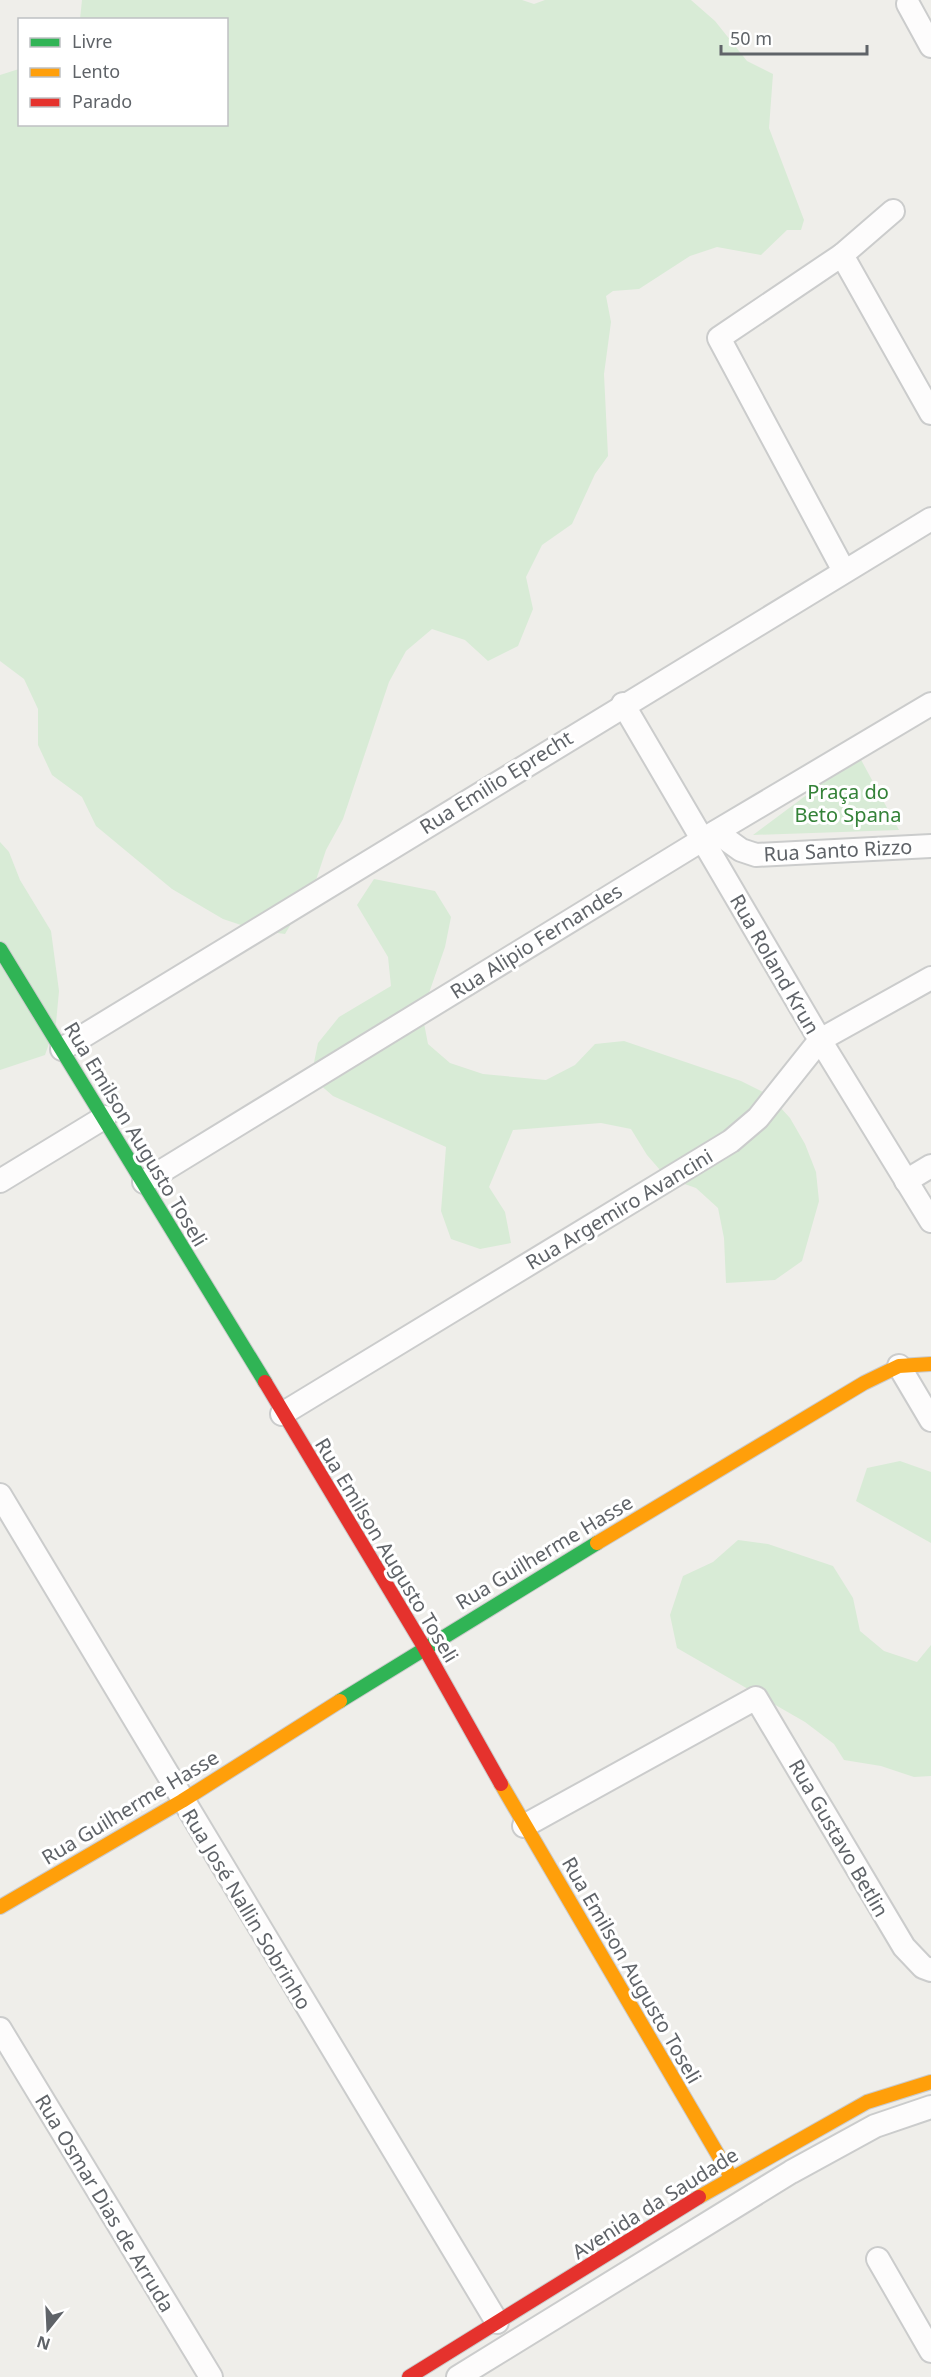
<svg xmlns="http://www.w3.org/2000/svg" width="931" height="2377" font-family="'Noto Sans',sans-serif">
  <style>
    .green { fill: #d8ebd6 }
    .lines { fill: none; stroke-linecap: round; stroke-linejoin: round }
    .street-casing { stroke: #cbcccc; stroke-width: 26 }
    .fast-casing { stroke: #cacacb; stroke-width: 16 }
    .slow-casing { stroke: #cacacb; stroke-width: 16 }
    .jam-casing { stroke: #cacacb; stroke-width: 16 }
    .street { stroke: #fdfcfc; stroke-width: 22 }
    .fast { stroke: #30b455; stroke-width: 14 }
    .slow { stroke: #ff9f0a; stroke-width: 14 }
    .jam { stroke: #e5322d; stroke-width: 14 }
    .labels { text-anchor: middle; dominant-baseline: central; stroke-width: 6; stroke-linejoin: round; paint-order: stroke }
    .street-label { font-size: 20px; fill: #5f6368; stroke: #fff }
    .park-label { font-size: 20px; fill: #348238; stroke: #fff }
  </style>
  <rect width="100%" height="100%" fill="#efeeea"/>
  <g class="green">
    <path d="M 82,0 L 522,0 L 534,4 L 545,0 L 691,0 L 715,21 L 747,61 L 773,74 L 769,128 L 804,220 L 801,230 L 787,230 L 761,255 L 717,247 L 690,256 L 639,289 L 613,291 L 606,296 L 611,322 L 604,374 L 608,456 L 595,474 L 572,524 L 542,545 L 526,577 L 533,609 L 518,646 L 488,661 L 465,640 L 432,629 L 406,651 L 389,682 L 343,819 L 326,850 L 315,883 L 285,934 L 256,930 L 223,919 L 172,889 L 96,826 L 82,797 L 52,775 L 38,745 L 38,709 L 24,679 L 0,661 L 0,75 L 19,69 L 20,124 L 226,124 L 226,20 L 80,19 Z"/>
    <path d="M 859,756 L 899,830 L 753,835 Z"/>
    <path d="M 0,842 L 9,852 L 20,880 L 51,931 L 59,991 L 56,1023 L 45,1055 L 0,1070 Z"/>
    <path d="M 374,879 L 435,891 L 451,917 L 445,947 L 422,1013 L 428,1044 L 450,1063 L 483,1074 L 546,1080 L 575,1065 L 595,1044 L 624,1041 L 741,1081 L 769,1095 L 790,1118 L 805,1144 L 816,1172 L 819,1201 L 802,1261 L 775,1280 L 726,1283 L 724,1238 L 718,1208 L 696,1188 L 667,1178 L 647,1155 L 631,1129 L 601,1123 L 513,1130 L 489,1187 L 505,1212 L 511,1243 L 480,1249 L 451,1239 L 441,1211 L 446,1147 L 333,1096 L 311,1077 L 318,1043 L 339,1017 L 391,986 L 388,957 L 357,905 Z"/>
    <path d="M 900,1461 L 931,1472 L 931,1543 L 856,1501 L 867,1468 Z"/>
    <path d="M 738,1540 L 768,1544 L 833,1566 L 853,1598 L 860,1631 L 884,1651 L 917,1662 L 931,1645 L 931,1776 L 914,1777 L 881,1766 L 844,1760 L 834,1744 L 805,1722 L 677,1648 L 670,1615 L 683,1576 L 713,1562 Z"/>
  </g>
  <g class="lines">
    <defs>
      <g id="street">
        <path d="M 908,4 L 931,46"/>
        <path d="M 842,255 L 931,413"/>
        <path d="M 844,571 L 719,338 L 842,255 L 893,211"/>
        <path d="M 623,704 L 820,1040 L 931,1221"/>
        <path d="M 716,832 L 741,850 L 756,855 L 931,846"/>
        <path d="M 62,1049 L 931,519"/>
        <path d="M 0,1181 L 105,1117"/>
        <path d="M 906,1181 L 931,1166"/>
        <path d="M 144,1182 L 702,840 L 931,704"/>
        <path d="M 899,1366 L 931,1420"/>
        <path d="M 282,1414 L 731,1141 L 758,1118 L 820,1040 L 931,978"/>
        <path d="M 0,1495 L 497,2322"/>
        <path d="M 524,1826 L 756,1698 L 904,1947 L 923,1967 L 931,1970"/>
        <path d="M 0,2029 L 211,2377"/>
        <path d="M 878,2259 L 931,2351"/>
        <path d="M 458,2377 L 791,2172 L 875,2126 L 931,2107"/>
      </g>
      <g id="fast">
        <path d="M 0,949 L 265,1382"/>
        <path d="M 340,1701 L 597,1543"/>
      </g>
      <g id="slow">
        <path d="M 597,1543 L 864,1383 L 899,1366 L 931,1364"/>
        <path d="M 501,1784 L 731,2177"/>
        <path d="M 0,1907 L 182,1801 L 340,1701"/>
        <path d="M 699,2197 L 867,2102 L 931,2082"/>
      </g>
      <g id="jam">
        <path d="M 265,1382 L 424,1647 L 501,1784"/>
        <path d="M 409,2377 L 699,2197"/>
      </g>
    </defs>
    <use href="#street" class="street-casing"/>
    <use href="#fast" class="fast-casing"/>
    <use href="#slow" class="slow-casing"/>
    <use href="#jam" class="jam-casing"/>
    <use href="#street" class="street"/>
    <use href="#fast" class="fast"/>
    <use href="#slow" class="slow"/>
    <use href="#jam" class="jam"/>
  </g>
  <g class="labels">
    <g class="street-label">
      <text transform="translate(496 782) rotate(-32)">Rua Emilio Eprecht</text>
      <text transform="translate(838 850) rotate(-3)">Rua Santo Rizzo</text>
      <text transform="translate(536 941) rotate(-32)">Rua Alipio Fernandes</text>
      <text transform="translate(775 964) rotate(60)">Rua Roland Krun</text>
      <text transform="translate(136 1134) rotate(59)">Rua Emilson Augusto Toseli</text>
      <text transform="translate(619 1209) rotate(-31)">Rua Argemiro Avancini</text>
      <text transform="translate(387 1550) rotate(59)">Rua Emilson Augusto Toseli</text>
      <text transform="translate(544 1552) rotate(-31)">Rua Guilherme Hasse</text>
      <text transform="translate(130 1807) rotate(-31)">Rua Guilherme Hasse</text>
      <text transform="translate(839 1838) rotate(60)">Rua Gustavo Betlin</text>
      <text transform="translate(247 1909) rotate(59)">Rua José Nallin Sobrinho</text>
      <text transform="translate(632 1970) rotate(60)">Rua Emilson Augusto Toseli</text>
      <text transform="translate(105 2203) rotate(59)">Rua Osmar Dias de Arruda</text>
      <text transform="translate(655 2203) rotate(-32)">Avenida da Saudade</text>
    </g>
    <g class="park-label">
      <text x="848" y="791">Praça do<tspan x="848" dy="23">Beto Spana</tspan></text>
    </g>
  </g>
  <rect x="18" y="18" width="210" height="108" fill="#ffffff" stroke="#bfc1c3" stroke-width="1.5"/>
  <rect x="30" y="38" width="30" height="9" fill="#30b455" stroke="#bfc1c3" stroke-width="1.5"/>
  <text x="72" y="48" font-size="18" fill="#5f6368">Livre</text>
  <rect x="30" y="68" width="30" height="9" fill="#ff9f0a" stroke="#bfc1c3" stroke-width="1.5"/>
  <text x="72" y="78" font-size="18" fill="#5f6368">Lento</text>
  <rect x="30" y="98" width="30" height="9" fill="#e5322d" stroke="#bfc1c3" stroke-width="1.5"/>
  <text x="72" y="108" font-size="18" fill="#5f6368">Parado</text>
  <g transform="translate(48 2329) rotate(198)" stroke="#ffffff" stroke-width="4.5" paint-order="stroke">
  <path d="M0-4.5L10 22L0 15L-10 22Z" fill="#5f6368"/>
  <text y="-9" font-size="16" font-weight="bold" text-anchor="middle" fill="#5f6368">N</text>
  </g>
  <path d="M721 45v9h146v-9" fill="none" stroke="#5f6368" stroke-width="3"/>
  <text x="730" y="45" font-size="18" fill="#5f6368" stroke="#ffffff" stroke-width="4.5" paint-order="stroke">50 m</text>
</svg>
